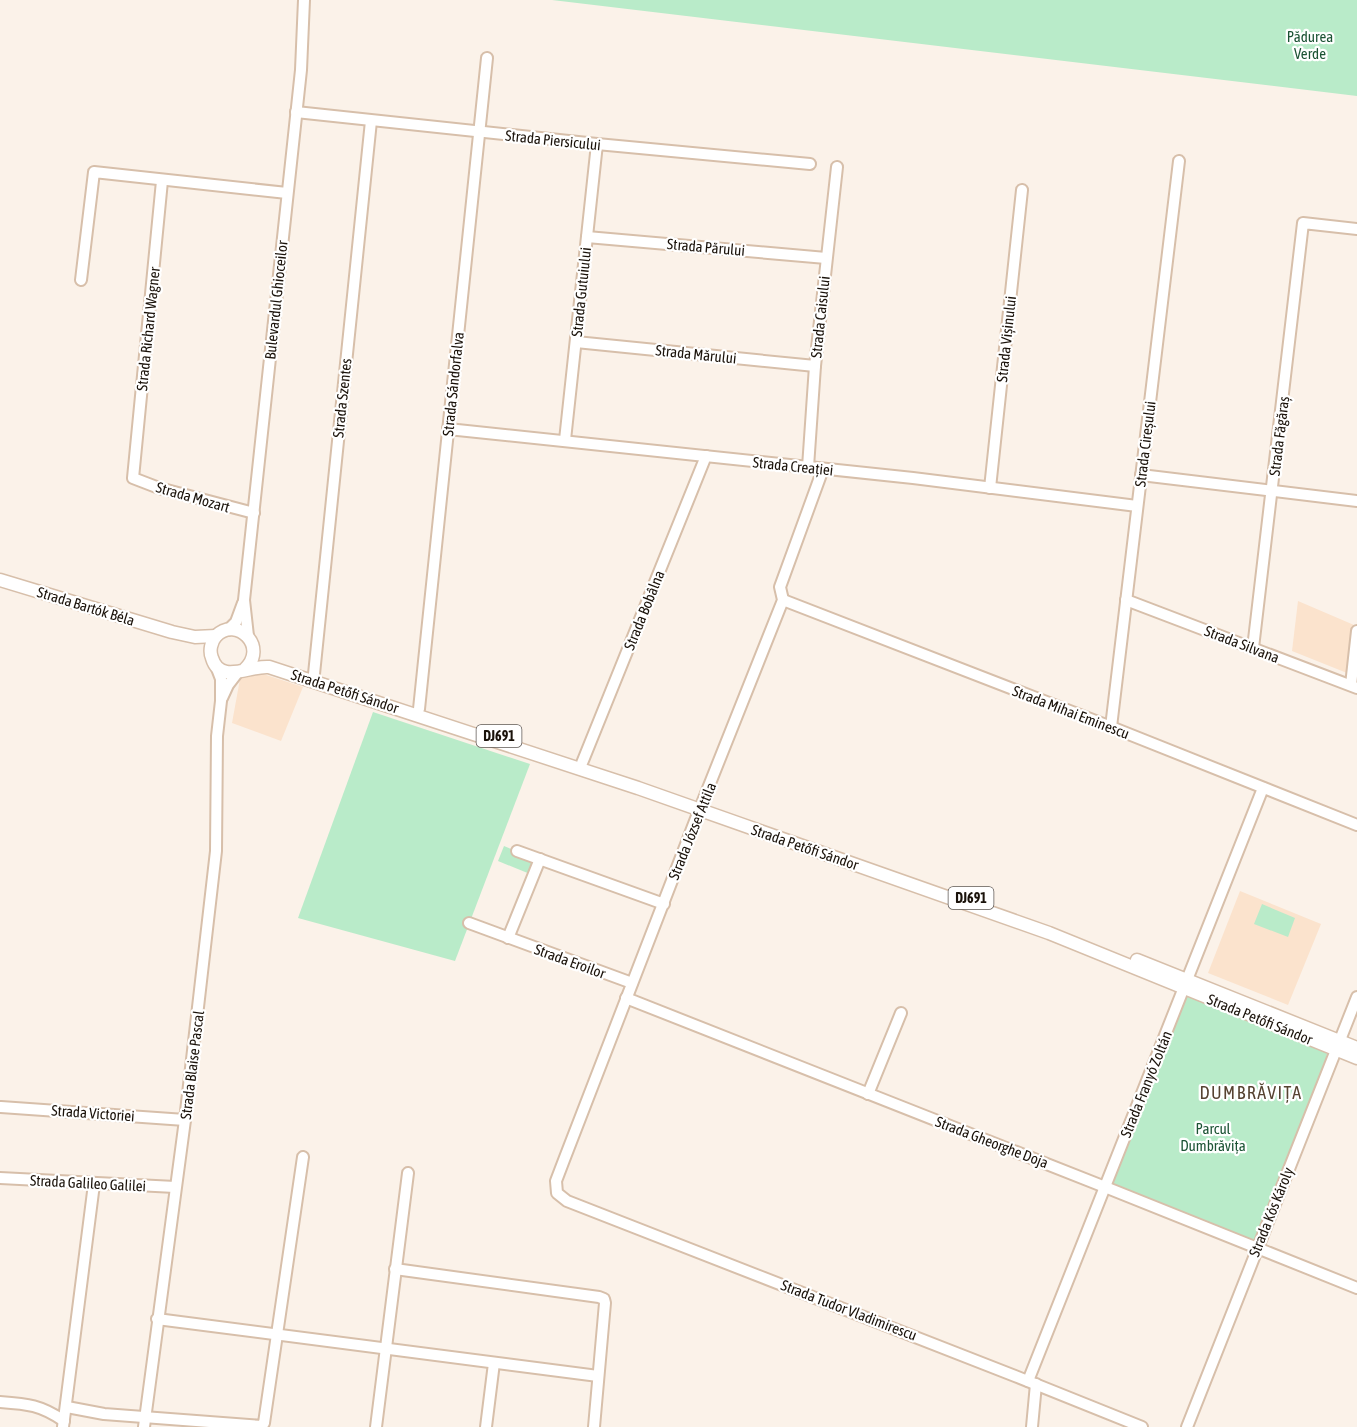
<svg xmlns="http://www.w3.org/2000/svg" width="1357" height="1427" font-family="'Asap Condensed',sans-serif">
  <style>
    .built { fill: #fbe3cd }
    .green { fill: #b9ebc9 }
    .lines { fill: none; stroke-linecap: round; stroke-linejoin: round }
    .minor-casing { stroke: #d7bfaa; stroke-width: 14 }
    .major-casing { stroke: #d7bfaa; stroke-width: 15 }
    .minor { stroke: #fff; stroke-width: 10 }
    .major { stroke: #fff; stroke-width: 12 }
    .labels { text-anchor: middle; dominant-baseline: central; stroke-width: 4.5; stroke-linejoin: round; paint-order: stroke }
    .shield { fill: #fff; stroke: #5f5954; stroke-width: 1.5 }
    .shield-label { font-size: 14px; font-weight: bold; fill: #1a120a }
    .park-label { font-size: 15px; fill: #1c5334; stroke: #fff }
    .street-label { font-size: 15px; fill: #1a120a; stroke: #fff }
    .quarter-label { font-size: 18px; letter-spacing: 1.5px; fill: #564331; stroke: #fff }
  </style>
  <rect width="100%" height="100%" fill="#fbf2e9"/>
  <g class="built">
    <path d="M 1298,601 L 1354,625 L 1347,673 L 1292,651 Z"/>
    <path d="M 254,671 L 303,687 L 281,741 L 232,723 L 240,679 Z"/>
    <path d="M 1240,891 L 1321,924 L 1288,1005 L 1208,973 Z"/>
  </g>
  <g class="green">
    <path d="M 552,0 L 1357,0 L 1357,96 Z"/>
    <path d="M 373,712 L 530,764 L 455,961 L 298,918 Z"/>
    <path d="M 504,846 L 535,859 L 530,874 L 498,861 Z"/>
    <path d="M 1262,904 L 1295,918 L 1288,937 L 1254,924 Z"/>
    <path d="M 1188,996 L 1323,1048 L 1327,1054 L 1326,1061 L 1256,1249 L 1105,1187 L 1183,1000 Z"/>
  </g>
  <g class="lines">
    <defs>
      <g id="minor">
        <path d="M 296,112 L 597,144 L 810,164"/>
        <path d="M 162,181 L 133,478 L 159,488 L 254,513"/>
        <path d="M 587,237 L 826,258"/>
        <path d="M 81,280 L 94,172 L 287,193"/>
        <path d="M 576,342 L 815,366"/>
        <path d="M 448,429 L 913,478 L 1137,506"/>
        <path d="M 565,440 L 597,144"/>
        <path d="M 808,467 L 815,366 L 837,167"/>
        <path d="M 823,469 L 780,587 L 783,600 L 695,821 L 564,1160 L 556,1181 L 557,1193 L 567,1201 L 1015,1376 L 1142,1427"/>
        <path d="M 1141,475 L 1357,501"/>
        <path d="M 990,488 L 1022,190"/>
        <path d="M 783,600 L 1111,727 L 1357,825"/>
        <path d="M 1126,600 L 1357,688"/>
        <path d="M 228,630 L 236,622 L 243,603"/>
        <path d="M 248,636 L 244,600 L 301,70 L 304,0"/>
        <path d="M 1253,648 L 1303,223 L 1357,229"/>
        <path d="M 314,674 L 371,121"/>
        <path d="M 1351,685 L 1357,631"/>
        <path d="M 222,698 L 228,685 L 238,672"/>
        <path d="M 419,709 L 487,58"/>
        <path d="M 1111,727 L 1179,161"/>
        <path d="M 582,763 L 706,456"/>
        <path d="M 517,851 L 664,904"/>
        <path d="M 469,923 L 632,983"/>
        <path d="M 508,938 L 540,859"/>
        <path d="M 626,998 L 1105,1187 L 1357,1288"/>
        <path d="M 868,1094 L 901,1013"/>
        <path d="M 1,1107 L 185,1120"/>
        <path d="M 0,1178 L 175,1187"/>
        <path d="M 395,1269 L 599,1297 L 604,1299 L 605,1303 L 594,1427"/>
        <path d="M 157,1319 L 598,1376"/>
        <path d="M 1028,1381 L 1263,788"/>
        <path d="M 0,1402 C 28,1404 41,1405 64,1421"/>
        <path d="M 67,1407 L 104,1414 L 262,1426 L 264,1423 L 303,1157"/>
        <path d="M 63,1427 L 94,1184"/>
        <path d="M 144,1427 L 185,1120 L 216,851 L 217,736 L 221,701 L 221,679 L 216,666"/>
        <path d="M 376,1427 L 408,1173"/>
        <path d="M 486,1427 L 494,1363"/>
        <path d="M 1032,1427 L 1036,1384"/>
        <path d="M 1187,1427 L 1357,997"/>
      </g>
      <g id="major">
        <path d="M 0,580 L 172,632 L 195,637 L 216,636"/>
        <path d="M 244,670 C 270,647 236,615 216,636 C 211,642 209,651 212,658 C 220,685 250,665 269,667 L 638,788 L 1049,933 L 1357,1058"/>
        <path d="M 1137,960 L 1357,1048"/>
      </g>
    </defs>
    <use href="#minor" class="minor-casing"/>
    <use href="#major" class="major-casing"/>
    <use href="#minor" class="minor"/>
    <use href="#major" class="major"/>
  </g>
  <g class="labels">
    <g class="shield">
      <rect x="476.5" y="725" width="45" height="22" rx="4.5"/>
      <rect x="948.5" y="887" width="45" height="22" rx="4.5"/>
    </g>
    <g class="shield-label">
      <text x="499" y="736">DJ691</text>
      <text x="971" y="898">DJ691</text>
    </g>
    <g class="park-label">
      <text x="1310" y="36">Pădurea<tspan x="1310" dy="17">Verde</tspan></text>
      <text x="1213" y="1128">Parcul<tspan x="1213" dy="17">Dumbrăvița</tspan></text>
    </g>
    <g class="street-label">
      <text transform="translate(553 140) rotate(6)">Strada Piersicului</text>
      <text transform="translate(706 247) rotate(5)">Strada Părului</text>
      <text transform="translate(581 292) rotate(-84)">Strada Gutuiului</text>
      <text transform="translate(276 300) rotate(-84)">Bulevardul Ghioceilor</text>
      <text transform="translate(820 317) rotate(-84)">Strada Caisului</text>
      <text transform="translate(148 329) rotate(-84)">Strada Richard Wagner</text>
      <text transform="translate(1006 339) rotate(-84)">Strada Vișinului</text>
      <text transform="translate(696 354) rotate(6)">Strada Mărului</text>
      <text transform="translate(453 384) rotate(-84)">Strada Sándorfalva</text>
      <text transform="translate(342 398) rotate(-84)">Strada Szentes</text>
      <text transform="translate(1279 436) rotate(-83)">Strada Făgăraș</text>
      <text transform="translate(1145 444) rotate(-83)">Strada Cireșului</text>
      <text transform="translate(793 466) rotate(6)">Strada Creației</text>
      <text transform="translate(193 497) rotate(16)">Strada Mozart</text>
      <text transform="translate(86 606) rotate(17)">Strada Bartók Béla</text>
      <text transform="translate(644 610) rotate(-68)">Strada Bobâlna</text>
      <text transform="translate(1242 644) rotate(21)">Strada Silvana</text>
      <text transform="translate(345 691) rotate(18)">Strada Petőfi Sándor</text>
      <text transform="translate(1071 712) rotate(21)">Strada Mihai Eminescu</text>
      <text transform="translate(692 831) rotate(-68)">Strada József Attila</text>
      <text transform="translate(805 847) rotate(19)">Strada Petőfi Sándor</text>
      <text transform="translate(570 961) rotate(20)">Strada Eroilor</text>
      <text transform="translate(1260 1019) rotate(22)">Strada Petőfi Sándor</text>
      <text transform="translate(192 1065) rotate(-83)">Strada Blaise Pascal</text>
      <text transform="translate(1146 1084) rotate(-68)">Strada Franyó Zoltán</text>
      <text transform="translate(93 1113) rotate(4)">Strada Victoriei</text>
      <text transform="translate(992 1142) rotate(21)">Strada Gheorghe Doja</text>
      <text transform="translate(88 1183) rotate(3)">Strada Galileo Galilei</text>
      <text transform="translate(1271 1212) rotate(-68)">Strada Kós Károly</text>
      <text transform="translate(849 1310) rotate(21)">Strada Tudor Vladimirescu</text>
    </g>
    <g class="quarter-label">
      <text x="1251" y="1092">DUMBRĂVIȚA</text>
    </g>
  </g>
</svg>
